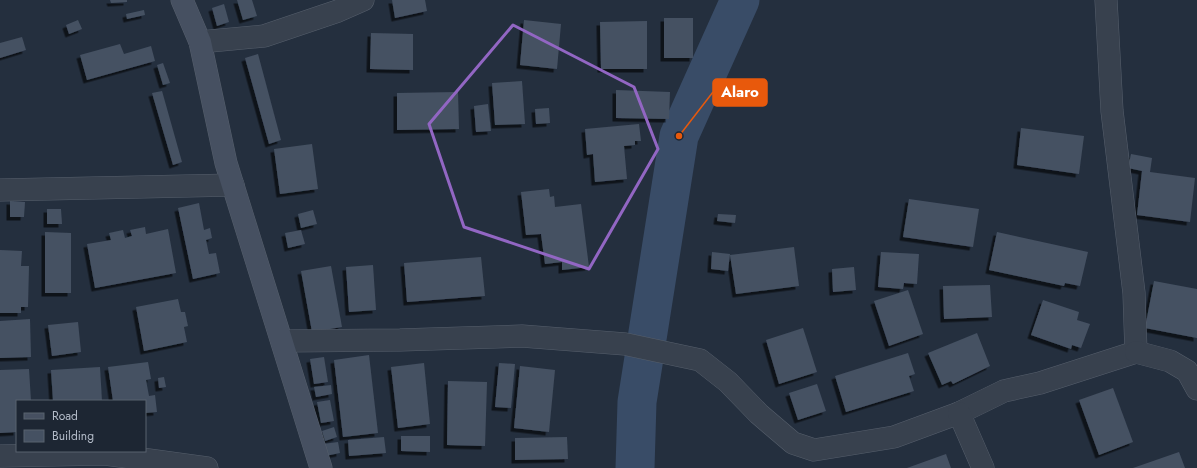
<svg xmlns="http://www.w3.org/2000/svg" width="1197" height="468" font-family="Jost,sans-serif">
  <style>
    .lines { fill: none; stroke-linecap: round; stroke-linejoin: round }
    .river { stroke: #394c67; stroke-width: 39 }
    .building { fill: #455162; filter: url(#shadow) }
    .street-casing { stroke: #565f6c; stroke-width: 23 }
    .secondary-casing { stroke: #565f6c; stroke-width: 23 }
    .street { stroke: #38414e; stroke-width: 22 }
    .secondary { stroke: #465061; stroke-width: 22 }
    .marked { fill: none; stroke: #9266c3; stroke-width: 3; stroke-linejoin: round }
    .leader { fill: none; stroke: #e8590c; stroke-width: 1.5 }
    .callout-dot { fill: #e8590c; stroke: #1d2633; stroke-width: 1.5 }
    .callout { fill: #e8590c; stroke: #e8590c; stroke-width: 1.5 }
    .callout-label { font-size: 15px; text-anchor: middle; font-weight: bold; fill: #fff }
  </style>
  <defs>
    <filter id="shadow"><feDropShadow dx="-3.5" dy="3.5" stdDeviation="0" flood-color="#0009"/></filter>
  </defs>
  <rect width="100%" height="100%" fill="#242f3e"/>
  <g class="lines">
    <path class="river" d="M 635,468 L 637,402 L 679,136 L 740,0"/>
  </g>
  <g class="building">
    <path d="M 110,0 L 127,0 L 127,2 L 111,3 Z"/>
    <path d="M 237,0 L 252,0 L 257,16 L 243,20 Z"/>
    <path d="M 392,0 L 425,0 L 427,11 L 395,18 Z"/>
    <path d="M 224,4 L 229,22 L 217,26 L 212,8 Z"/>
    <path d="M 144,10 L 145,15 L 127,19 L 126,14 Z"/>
    <rect x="664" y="18" width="29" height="40"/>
    <path d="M 78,20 L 82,29 L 69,34 L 66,25 Z"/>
    <path d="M 524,20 L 561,24 L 557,69 L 520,65 Z"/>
    <path d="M 647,21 L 647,69 L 601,69 L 600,22 Z"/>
    <path d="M 371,33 L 413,34 L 413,70 L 370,69 Z"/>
    <path d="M 22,37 L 26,50 L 0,58 L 0,43 Z"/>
    <path d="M 120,44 L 124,54 L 151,46 L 155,61 L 87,80 L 80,55 Z"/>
    <path d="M 258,54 L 281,140 L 269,144 L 245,58 Z"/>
    <path d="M 163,63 L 170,83 L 163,85 L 157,65 Z"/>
    <path d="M 522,81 L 525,124 L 495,125 L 492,83 Z"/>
    <path d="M 616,90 L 670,92 L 669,119 L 616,118 Z"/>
    <path d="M 162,91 L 182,162 L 173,165 L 152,93 Z"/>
    <path d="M 458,92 L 459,129 L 397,130 L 397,93 Z"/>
    <path d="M 488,104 L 491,131 L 476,132 L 474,106 Z"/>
    <path d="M 549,108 L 550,123 L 536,124 L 535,109 Z"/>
    <path d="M 639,124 L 641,141 L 635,141 L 635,145 L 624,146 L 627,179 L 595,182 L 593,154 L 587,155 L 585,129 Z"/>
    <path d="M 1021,128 L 1084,136 L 1079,174 L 1017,165 Z"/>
    <path d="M 312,144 L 318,189 L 280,194 L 274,149 Z"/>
    <path d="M 1131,154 L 1152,158 L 1150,172 L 1195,178 L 1190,222 L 1137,215 L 1142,171 L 1147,172 L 1128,168 Z"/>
    <path d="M 549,189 L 550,197 L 554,196 L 555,207 L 581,204 L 589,267 L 562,270 L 562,262 L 545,264 L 541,234 L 526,235 L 521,192 Z"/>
    <path d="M 909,199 L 979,209 L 973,247 L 903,237 Z"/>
    <path d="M 10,201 L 25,202 L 24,217 L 10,217 Z"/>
    <path d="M 199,203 L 204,230 L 210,228 L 212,238 L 206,240 L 209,254 L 216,253 L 220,273 L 193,279 L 178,208 Z"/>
    <path d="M 47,209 L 61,209 L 62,224 L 47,224 Z"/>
    <path d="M 313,210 L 317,224 L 301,228 L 298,214 Z"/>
    <path d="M 718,214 L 736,215 L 735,223 L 717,221 Z"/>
    <path d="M 145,227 L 146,234 L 168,229 L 176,273 L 95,288 L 87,244 L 111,240 L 109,233 L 123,230 L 125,238 L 132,236 L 130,230 Z"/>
    <path d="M 301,230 L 305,244 L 288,248 L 285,233 Z"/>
    <path d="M 45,232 L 71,233 L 71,293 L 45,293 Z"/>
    <path d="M 997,232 L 1088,252 L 1080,286 L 1065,283 L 1064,286 L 989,270 Z"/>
    <path d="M 794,247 L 799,286 L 736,294 L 730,255 Z"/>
    <path d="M 0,250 L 22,251 L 21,266 L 29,266 L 28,307 L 21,307 L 21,313 L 0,313 Z"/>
    <path d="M 712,252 L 730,254 L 728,271 L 711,269 Z"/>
    <path d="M 881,252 L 919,254 L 917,284 L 904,283 L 903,289 L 878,287 Z"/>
    <path d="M 481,257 L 485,296 L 407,302 L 404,263 Z"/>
    <path d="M 373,265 L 376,310 L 349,312 L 346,267 Z"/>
    <path d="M 331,266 L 342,327 L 312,332 L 301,271 Z"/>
    <path d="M 854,267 L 856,290 L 833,292 L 832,269 Z"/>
    <path d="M 1154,281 L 1197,289 L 1197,338 L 1145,328 Z"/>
    <path d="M 990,285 L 992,317 L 944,319 L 943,286 Z"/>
    <path d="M 908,290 L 923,334 L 889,346 L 874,301 Z"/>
    <path d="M 178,299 L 181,312 L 185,312 L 188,326 L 184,327 L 187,342 L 144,351 L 136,307 Z"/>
    <path d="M 1043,300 L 1079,312 L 1077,320 L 1090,324 L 1081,348 L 1072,345 L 1071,349 L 1031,335 Z"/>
    <path d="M 30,319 L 31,357 L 0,358 L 0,321 Z"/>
    <path d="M 78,322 L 81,352 L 52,356 L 48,325 Z"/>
    <path d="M 803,328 L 817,372 L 779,384 L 766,340 Z"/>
    <path d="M 977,333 L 990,366 L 953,384 L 951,381 L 942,385 L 928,353 Z"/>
    <path d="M 908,353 L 915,374 L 909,376 L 914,391 L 846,412 L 835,376 Z"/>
    <path d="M 369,355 L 378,433 L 343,437 L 334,360 Z"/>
    <path d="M 324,357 L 328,382 L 314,384 L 310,359 Z"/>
    <path d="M 148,362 L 151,379 L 146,380 L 149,396 L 155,395 L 157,412 L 145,413 L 145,401 L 113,401 L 108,367 Z"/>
    <path d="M 424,363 L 430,424 L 398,428 L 391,367 Z"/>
    <path d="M 499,363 L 515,364 L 511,408 L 495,407 Z"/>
    <path d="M 520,366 L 555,370 L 549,432 L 514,428 Z"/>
    <path d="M 100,367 L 102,401 L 53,401 L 51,370 Z"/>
    <path d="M 29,369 L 31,401 L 17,401 L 17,432 L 0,433 L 0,370 Z"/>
    <path d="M 164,377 L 166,387 L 159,388 L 158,378 Z"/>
    <path d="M 448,381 L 487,382 L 485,446 L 447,445 Z"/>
    <path d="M 817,384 L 826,411 L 798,420 L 789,393 Z"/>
    <path d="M 331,385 L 332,394 L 316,397 L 314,387 Z"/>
    <path d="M 1113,388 L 1133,442 L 1099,455 L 1079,400 Z"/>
    <path d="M 330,400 L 334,421 L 321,423 L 317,402 Z"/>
    <path d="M 334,427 L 337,437 L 325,441 L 322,431 Z"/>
    <path d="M 401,436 L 430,436 L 430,452 L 401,451 Z"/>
    <path d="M 384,437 L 386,453 L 349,456 L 348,440 Z"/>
    <path d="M 567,437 L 568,459 L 515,460 L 515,438 Z"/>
    <path d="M 338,442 L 340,453 L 325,456 L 323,444 Z"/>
    <path d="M 1179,452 L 1185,468 L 1133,468 Z"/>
    <path d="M 946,454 L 951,468 L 907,468 Z"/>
  </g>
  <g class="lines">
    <defs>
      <g id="street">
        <path d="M 200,42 L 264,36 L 338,11 L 363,0"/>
        <path d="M 0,190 L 233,185"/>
        <path d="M 282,341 L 400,340 L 522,336 L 625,344 L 700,360 L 728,382 L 759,414 L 793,443 L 814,450 L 894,437 L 959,413 L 1004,391 L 1040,383 L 1136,352 L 1134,293 L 1112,111 L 1106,0"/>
        <path d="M 1136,352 L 1170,361 L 1187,371 L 1197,389"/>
        <path d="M 959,413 L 983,468"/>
        <path d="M 0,456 L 105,454 L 207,468"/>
      </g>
      <path id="secondary" d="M 182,0 L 200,42 L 226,163 L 321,468"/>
    </defs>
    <use href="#street" class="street-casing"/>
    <use href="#secondary" class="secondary-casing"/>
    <use href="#street" class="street"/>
    <use href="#secondary" class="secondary"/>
  </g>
  <path class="marked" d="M 513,25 L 634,87 L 658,149 L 589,269 L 464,227 L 429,124 Z"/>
  <path class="leader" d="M679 136L713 92"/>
  <circle class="callout-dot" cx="679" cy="136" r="4"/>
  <rect class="callout" x="713" y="79" width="54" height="27" rx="4"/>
  <g class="callout-label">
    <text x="740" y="97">Alaro</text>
  </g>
  <rect x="16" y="400" width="130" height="52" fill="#1d2633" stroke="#59626f"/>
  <rect x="24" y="413" width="20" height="6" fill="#465061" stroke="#59626f"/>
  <text x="52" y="420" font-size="12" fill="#b4bcc9">Road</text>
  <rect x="24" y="430" width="20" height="12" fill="#455162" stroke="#59626f"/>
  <text x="52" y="440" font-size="12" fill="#b4bcc9">Building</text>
</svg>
